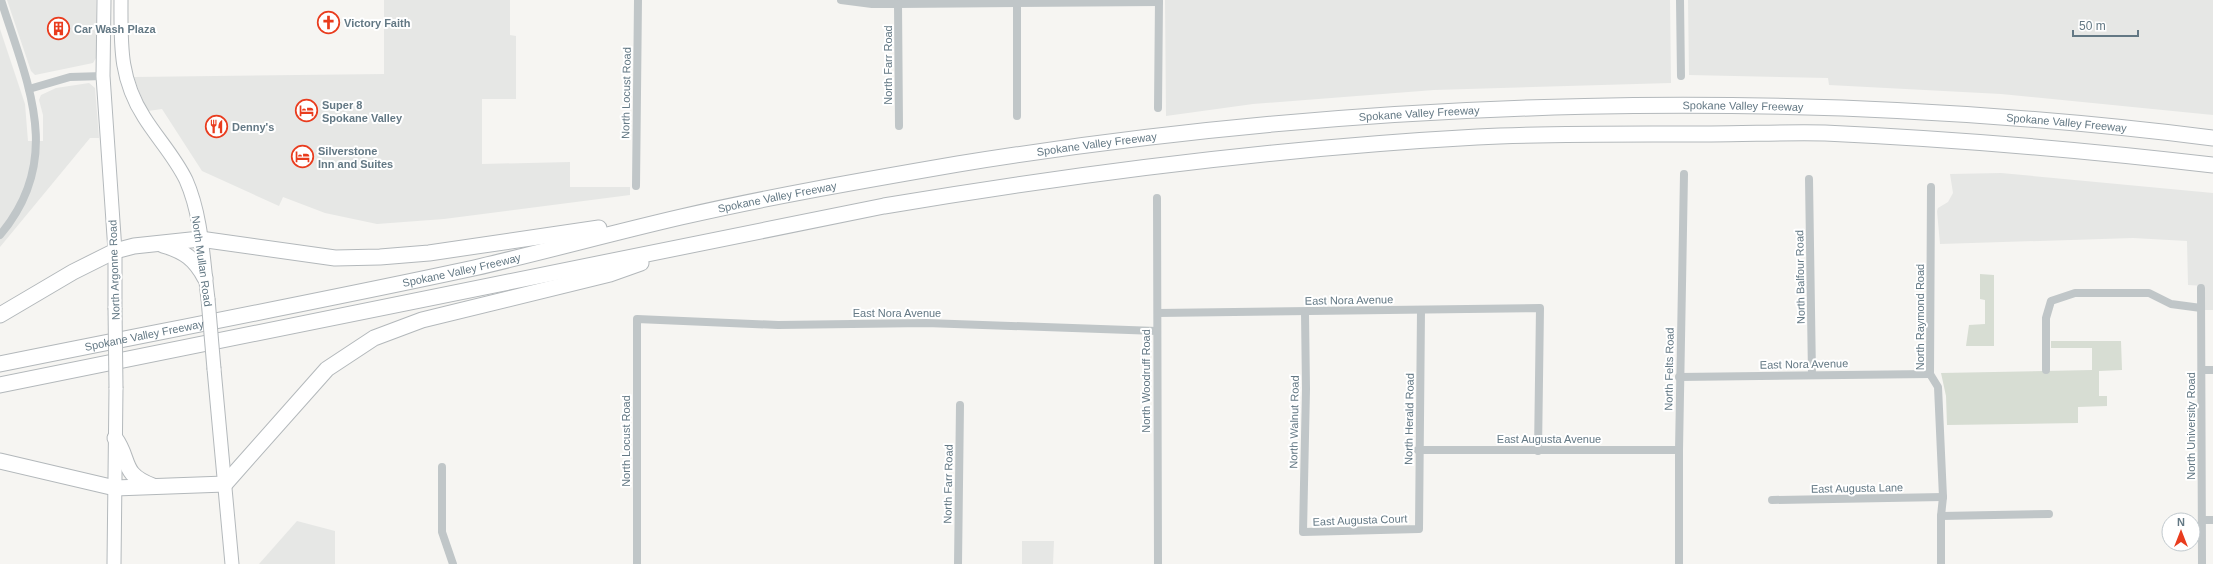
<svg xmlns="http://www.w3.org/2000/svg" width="2213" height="564" font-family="Helvetica,sans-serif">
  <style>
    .built { fill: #e6e7e5 }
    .green { fill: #d7ddd3 }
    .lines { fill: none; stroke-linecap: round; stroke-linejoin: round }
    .primary-casing { stroke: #b4b9bc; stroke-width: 15 }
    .highway-casing { stroke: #b3b8bb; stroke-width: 17 }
    .street { stroke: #c0c6c8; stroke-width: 8 }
    .primary { stroke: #fff; stroke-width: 13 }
    .highway { stroke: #fff; stroke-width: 15 }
    .primary-bridge-casing { stroke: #b4b9bc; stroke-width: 15; stroke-linecap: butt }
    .primary-bridge { stroke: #fff; stroke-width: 13 }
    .labels { text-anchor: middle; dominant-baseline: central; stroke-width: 4; stroke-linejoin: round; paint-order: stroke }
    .poi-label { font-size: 11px; font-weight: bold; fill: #637884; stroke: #fff; text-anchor: start }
    .street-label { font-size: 11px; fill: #637884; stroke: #fff }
  </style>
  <rect width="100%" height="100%" fill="#f6f5f2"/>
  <g class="built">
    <path d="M 7,0 L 96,0 L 96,58 L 93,63 L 35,75 L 31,71 Z"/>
    <path d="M 384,0 L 510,0 L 510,35 L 516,36 L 516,99 L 482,99 L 482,164 L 570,162 L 570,187 L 630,187 L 630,195 L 444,219 L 377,224 L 325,213 L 283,197 L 279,206 L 202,171 L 162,109 L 148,111 L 139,91 L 134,77 L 384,74 Z"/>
    <path d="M 1165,0 L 1670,0 L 1671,83 L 1434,90 L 1253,104 L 1166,116 Z"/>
    <path d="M 1688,0 L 2213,0 L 2213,115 L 2001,94 L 1829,85 L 1828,78 L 1689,75 Z"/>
    <path d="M 0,29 L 25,104 L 28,141 L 43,141 L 43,115 L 39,100 L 41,95 L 56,88 L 89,83 L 95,88 L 99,138 L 90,138 L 0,247 Z"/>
    <path d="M 2001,173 L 2213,193 L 2213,310 L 2205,310 L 2205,286 L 2188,285 L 2187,241 L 2133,238 L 1940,244 L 1937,211 L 1938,208 L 1948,202 L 1953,193 L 1950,174 Z"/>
    <path d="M 297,521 L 335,531 L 335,564 L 259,564 Z"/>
    <path d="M 1022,541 L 1054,541 L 1053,564 L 1022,564 Z"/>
  </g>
  <g class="green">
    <path d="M 1980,274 L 1994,275 L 1994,346 L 1966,346 L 1969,325 L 1985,324 L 1985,300 L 1980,299 Z"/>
    <path d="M 2051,341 L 2121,341 L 2122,370 L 2099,371 L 2099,396 L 2107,396 L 2107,406 L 2078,407 L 2078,423 L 1947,425 L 1946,396 L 1941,373 L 2092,370 L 2092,348 L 2051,348 Z"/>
  </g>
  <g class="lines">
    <defs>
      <g id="primary">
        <path d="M 104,0 L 103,76 L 115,251 L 115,308"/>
        <path d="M 121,0 C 121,44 119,78 144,117 C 157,138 175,157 186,180 C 202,216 203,260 208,299"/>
        <path d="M 214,369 L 232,564"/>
        <path d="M 114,564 L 116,388"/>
      </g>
      <g id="highway">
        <path d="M 163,245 C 184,251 195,259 205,278"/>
        <path d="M 0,315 L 73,272 L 115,251 L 134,246 L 200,239 L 335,258 L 380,257 L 429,253 L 599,228"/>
        <path id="s1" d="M 0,364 C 158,332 316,302 474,268 C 543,252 612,233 681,217 C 773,196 865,180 958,164 C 1371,97 1798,86 2213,138"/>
        <path d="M 0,385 L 884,206 C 1080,173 1278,148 1477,137 C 1555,133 1633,134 1711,134 C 1749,134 1787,132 1825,133 C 1955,139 2084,150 2213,165"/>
        <path d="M 115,438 C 131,460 120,474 153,486"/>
        <path d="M 0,461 L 115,488 L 225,484 L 327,369 L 374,338 L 422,320 L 610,274 L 641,263"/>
      </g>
    </defs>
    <use href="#primary" class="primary-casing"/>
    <use href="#highway" class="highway-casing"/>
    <g class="street">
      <path d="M 841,0 L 872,4 L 898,4 L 1159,2"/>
      <path d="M 1680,0 L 1681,76"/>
      <path d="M 1017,3 L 1017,116"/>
      <path d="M 898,4 L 899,126"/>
      <path d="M 29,89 L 70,77 L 103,76"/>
      <path d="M 1158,108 L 1159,0"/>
      <path d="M 1809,179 L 1812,375"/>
      <path d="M 636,186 L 638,0"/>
      <path d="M 1931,187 L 1930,374 L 1938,387 L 1943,497 L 1941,516 L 1941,564"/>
      <path d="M 1157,198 L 1158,564"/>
      <path d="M 0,235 C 65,158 27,83 1,0"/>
      <path d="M 2201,288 L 2202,564"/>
      <path d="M 1158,313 L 1540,308 L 1538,451"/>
      <path d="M 1305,313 L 1306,389 L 1303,532 L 1419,529 L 1421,310"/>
      <path d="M 2046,370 L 2046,318 L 2051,301 L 2075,293 L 2149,293 L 2171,304 L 2201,308"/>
      <path d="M 2202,370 L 2213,370"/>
      <path d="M 1679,377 L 1930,374"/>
      <path d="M 1418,450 L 1679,450"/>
      <path d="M 442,467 L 442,532 L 453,564"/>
      <path d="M 1772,500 L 1943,497"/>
      <path d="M 1941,516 L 2049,514"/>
      <path d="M 2202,520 L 2213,520"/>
      <path d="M 637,564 L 637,319 L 778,325 L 926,323 L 1157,331"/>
      <path d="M 958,564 L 960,405"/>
      <path d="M 1679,564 L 1679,450 L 1684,174"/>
    </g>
    <use href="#primary" class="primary"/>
    <use href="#highway" class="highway"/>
    <defs>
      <g id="primary-bridge">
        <path d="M 208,299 L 214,369"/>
        <path d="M 115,308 L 116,388"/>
      </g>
    </defs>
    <use href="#primary-bridge" class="primary-bridge-casing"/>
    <use href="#primary-bridge" class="primary-bridge"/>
  </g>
  <defs>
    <symbol id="church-ring" viewBox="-11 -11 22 22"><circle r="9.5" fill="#fff" stroke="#e93c1e" stroke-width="1.5"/><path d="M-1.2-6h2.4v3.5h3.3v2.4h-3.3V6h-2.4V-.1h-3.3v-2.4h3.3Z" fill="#e93c1e"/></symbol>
    <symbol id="building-ring" viewBox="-11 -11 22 22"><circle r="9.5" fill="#fff" stroke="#e93c1e" stroke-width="1.5"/><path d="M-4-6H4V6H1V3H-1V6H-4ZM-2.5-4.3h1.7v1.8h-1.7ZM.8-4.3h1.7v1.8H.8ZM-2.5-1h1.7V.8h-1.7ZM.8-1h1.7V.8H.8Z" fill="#e93c1e"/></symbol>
    <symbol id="hotel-ring" viewBox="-11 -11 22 22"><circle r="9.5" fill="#fff" stroke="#e93c1e" stroke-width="1.5"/><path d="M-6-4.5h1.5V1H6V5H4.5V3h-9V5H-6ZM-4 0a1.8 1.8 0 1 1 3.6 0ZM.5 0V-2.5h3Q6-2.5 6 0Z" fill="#e93c1e"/></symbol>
    <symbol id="restaurant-ring" viewBox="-11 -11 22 22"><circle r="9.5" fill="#fff" stroke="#e93c1e" stroke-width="1.5"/><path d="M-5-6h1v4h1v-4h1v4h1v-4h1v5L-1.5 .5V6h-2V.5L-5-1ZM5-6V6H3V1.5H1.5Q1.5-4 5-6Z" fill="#e93c1e"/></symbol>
  </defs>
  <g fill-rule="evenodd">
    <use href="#church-ring" x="316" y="10" width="25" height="25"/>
    <use href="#building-ring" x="46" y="16" width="25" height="25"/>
    <use href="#hotel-ring" x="294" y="98" width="25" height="25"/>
    <use href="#restaurant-ring" x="204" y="114" width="25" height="25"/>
    <use href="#hotel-ring" x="290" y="144" width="25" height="25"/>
  </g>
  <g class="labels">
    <g class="poi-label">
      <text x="344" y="23">Victory Faith</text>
      <text x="74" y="29">Car Wash Plaza</text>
      <text x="322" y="105">Super 8<tspan x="322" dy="13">Spokane Valley</tspan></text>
      <text x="232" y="127">Denny's</text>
      <text x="318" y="151">Silverstone<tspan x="318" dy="13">Inn and Suites</tspan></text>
    </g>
    <g class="street-label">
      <text transform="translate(888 65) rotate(-90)">North Farr Road</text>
      <text transform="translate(626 93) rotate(-89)">North Locust Road</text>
      <text stroke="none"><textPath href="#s1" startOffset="1767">Spokane Valley Freeway</textPath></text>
      <text stroke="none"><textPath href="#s1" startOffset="1443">Spokane Valley Freeway</textPath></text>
      <text stroke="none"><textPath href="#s1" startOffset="2091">Spokane Valley Freeway</textPath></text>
      <text stroke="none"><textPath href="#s1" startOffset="1119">Spokane Valley Freeway</textPath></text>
      <text stroke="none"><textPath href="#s1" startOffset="795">Spokane Valley Freeway</textPath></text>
      <text transform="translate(202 261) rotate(82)">North Mullan Road</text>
      <text stroke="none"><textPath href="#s1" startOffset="471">Spokane Valley Freeway</textPath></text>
      <text transform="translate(114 270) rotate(-92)">North Argonne Road</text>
      <text transform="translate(1800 277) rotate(-91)">North Balfour Road</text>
      <text transform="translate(1349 300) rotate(-1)">East Nora Avenue</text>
      <text x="897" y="313">East Nora Avenue</text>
      <text transform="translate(1920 317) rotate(-90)">North Raymond Road</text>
      <text stroke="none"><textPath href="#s1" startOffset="147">Spokane Valley Freeway</textPath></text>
      <text transform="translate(1804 364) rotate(-1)">East Nora Avenue</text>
      <text transform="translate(1669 369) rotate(-89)">North Felts Road</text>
      <text transform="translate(1146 381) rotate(-90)">North Woodruff Road</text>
      <text transform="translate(1409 419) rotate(-89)">North Herald Road</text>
      <text transform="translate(1294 422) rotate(-89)">North Walnut Road</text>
      <text transform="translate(2191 426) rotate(-90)">North University Road</text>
      <text x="1549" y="439">East Augusta Avenue</text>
      <text transform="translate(626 441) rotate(-90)">North Locust Road</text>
      <text transform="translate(948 484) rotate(-89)">North Farr Road</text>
      <text transform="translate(1857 488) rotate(-1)">East Augusta Lane</text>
      <text transform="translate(1360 520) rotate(-2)">East Augusta Court</text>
    </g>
  </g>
  <g transform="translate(2181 532)"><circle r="19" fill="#ffffff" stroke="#c1c9ce"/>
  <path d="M0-3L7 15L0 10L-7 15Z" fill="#e93c1e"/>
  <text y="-6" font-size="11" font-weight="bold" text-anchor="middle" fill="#637884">N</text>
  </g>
  <path d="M2073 30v6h65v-6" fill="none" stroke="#637884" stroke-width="2"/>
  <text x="2079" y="30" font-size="12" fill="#637884" stroke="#ffffff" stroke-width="3" paint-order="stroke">50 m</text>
</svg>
